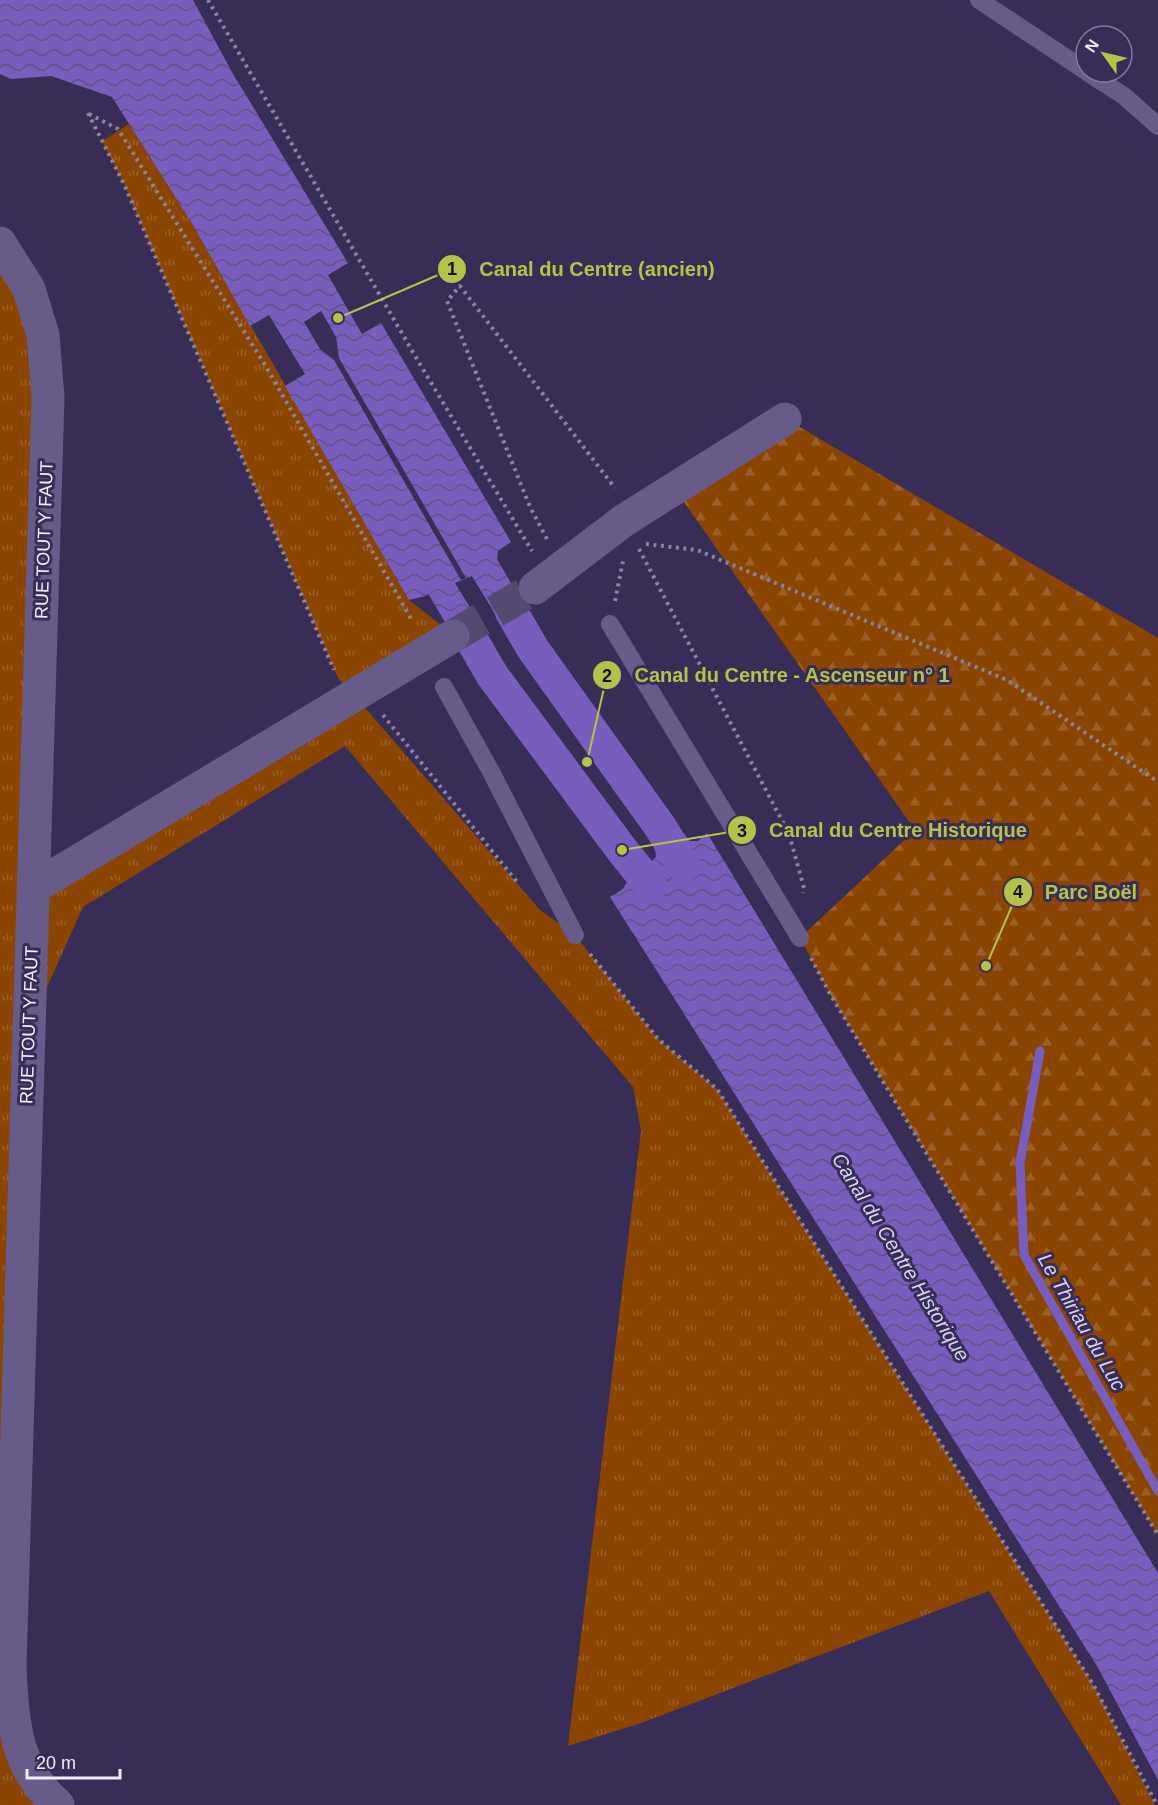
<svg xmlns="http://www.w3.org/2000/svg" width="1158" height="1805" font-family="Helvetica,sans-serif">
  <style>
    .grass { fill: url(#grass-tufts) }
    .forest { fill: url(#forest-firs) }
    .water { fill: url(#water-waves) }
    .pier { fill: #382d57 }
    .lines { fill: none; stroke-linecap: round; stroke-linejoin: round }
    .stream { stroke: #795dbc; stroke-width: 9 }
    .canal { stroke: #795dbc; stroke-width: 33 }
    .minor-tunnel { stroke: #544a70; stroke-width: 33; stroke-dasharray: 33 16; stroke-linecap: butt }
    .path { stroke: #8982a0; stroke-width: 4; stroke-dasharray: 3 4.5; stroke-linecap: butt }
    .service { stroke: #665b89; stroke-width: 18 }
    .minor { stroke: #665b89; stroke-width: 33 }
    .labels { text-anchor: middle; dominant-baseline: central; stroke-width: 6; stroke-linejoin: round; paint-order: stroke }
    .street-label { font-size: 18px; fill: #f1eefe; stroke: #382d57 }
    .water-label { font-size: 20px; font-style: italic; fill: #d9d4ed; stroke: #382d57 }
    .leader { fill: none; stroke: #b5c249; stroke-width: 2 }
    .callout-dot { fill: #b5c249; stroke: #382d57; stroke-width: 2 }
    .mark-label { font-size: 18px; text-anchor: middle; font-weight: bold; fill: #111 }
    .callout-label { font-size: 20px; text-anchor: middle; font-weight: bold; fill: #b5c249; stroke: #382d57; stroke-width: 6; stroke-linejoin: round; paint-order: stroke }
  </style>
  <defs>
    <pattern id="grass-tufts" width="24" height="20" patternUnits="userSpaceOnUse" patternTransform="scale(1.5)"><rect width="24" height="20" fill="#8a4503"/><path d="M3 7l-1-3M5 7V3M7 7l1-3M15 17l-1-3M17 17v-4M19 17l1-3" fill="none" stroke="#9b6029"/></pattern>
    <pattern id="forest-firs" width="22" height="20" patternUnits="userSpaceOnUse" patternTransform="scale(1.5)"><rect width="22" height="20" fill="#8a4503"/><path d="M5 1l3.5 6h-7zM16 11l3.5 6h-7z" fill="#9b6029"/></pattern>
    <pattern id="water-waves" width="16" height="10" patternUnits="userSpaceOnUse" patternTransform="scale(1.5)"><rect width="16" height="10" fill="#795dbc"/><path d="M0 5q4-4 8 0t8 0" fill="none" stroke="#605284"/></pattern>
  </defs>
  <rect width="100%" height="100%" fill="#382d57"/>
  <path class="grass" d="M 129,124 L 193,225 L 409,600 L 445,628 L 354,695 L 540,910 L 575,935 L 658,1039 L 717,1089 L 1094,1686 L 1155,1805 L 1121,1805 L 989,1591 L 641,1723 L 568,1746 L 641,1131 L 633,1087 L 345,746 L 83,907 L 30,1025 L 12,1718 L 58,1805 L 0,1805 L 0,243 L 43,335 L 33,888 L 353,695 L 338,678 L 124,184 L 102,141 Z"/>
  <path class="forest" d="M 786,419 L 1158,638 L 1158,1535 L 830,994 L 800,938 L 915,830 L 674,488 Z"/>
  <g class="water">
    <path d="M 0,0 L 193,0 L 233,74 L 348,263 L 328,275 L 362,334 L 381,323 L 511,542 L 498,551 L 497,559 L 545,642 L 521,657 L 472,576 L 455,583 L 506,666 L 481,683 L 429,595 L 409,600 L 285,386 L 305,374 L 269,315 L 250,326 L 193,225 L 112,97 L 51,76 L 11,79 L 0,74 Z"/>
    <path d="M 673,820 L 690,841 L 698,841 L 707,833 L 1158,1573 L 1158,1780 L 1097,1666 L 610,897 L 623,889 L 627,882 L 610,859 L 629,847 C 637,858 643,870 656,857 L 655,849 L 647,836 Z"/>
  </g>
  <path class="pier" d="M 321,311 L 336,337 L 339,358 L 466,578 L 461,580 L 334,360 L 320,349 L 304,322 Z"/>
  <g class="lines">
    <path class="stream" d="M 1040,1051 L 1020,1163 L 1024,1255 L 1158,1491"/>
    <g class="canal">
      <path d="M 511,611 L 533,649 L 661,828 L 684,866"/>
      <path d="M 469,635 L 492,675 L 622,850 L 650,885"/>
    </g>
    <path class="minor-tunnel" d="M 453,636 L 535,588"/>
    <g class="path">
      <path d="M 208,0 L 421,366 L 532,551"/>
      <path d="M 88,113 L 124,184 L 334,670"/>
      <path d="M 89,114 L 118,129 L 265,365 L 413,622"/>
      <path d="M 547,539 L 530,507 L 447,301 L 460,286 L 615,488"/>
      <path d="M 646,544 L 697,550 L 1007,680 L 1158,782"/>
      <path d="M 639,549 L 789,834 L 804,888 L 803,893"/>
      <path d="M 615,601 L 623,561"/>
      <path d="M 383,715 L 517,882"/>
      <path d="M 590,954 L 658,1039 L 717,1089 L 1094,1686 L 1157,1805"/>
      <path d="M 811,958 L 830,994 L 1158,1535"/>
    </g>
    <g class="service">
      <path d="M 979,0 L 1086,71"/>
      <path d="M 1087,72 L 1124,96 L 1158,126"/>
      <path d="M 610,624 L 800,938"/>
      <path d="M 444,687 L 489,768 L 575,935"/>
    </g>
    <g class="minor">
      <path d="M 0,243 L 29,289 L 43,335 L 48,397 L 10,1667 C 13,1721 14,1767 58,1805"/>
      <path d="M 535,588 L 623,521 L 785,419"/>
      <path d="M 33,888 L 453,636"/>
    </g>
  </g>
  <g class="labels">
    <g class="street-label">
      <text transform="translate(44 540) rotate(-88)">RUE TOUT Y FAUT</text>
      <text transform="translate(29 1025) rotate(-88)">RUE TOUT Y FAUT</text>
    </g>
    <g class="water-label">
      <text transform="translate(901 1257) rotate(58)">Canal du Centre Historique</text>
      <text transform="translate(1082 1322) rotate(60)">Le Thiriau du Luc</text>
    </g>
  </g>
  <path class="leader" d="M338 318L452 269M587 762L607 675M622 850L742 830M986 966L1018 892"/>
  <g class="callout-dot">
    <circle cx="338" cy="318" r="6"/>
    <circle cx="587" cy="762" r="6"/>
    <circle cx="622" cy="850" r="6"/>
    <circle cx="986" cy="966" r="6"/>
    <circle cx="452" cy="269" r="15"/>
    <circle cx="607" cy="675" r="15"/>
    <circle cx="742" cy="830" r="15"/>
    <circle cx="1018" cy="892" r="15"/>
  </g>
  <g class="mark-label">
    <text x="452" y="275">1</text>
    <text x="607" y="682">2</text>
    <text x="742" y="837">3</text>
    <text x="1018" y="898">4</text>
  </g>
  <g class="callout-label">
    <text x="597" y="276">Canal du Centre (ancien)</text>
    <text x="792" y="682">Canal du Centre - Ascenseur n° 1</text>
    <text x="898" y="837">Canal du Centre Historique</text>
    <text x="1091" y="899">Parc Boël</text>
  </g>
  <g transform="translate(1104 54) rotate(304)"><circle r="28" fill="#382d57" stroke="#827a9a" stroke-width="1.5"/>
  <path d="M0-4.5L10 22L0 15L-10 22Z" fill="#b5c249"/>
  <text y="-9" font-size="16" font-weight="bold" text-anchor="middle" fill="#f1eefe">N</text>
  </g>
  <path d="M27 1769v9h93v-9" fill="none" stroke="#f1eefe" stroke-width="3"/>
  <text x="36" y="1769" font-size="18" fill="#f1eefe" stroke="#382d57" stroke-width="4.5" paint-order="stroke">20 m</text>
</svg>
